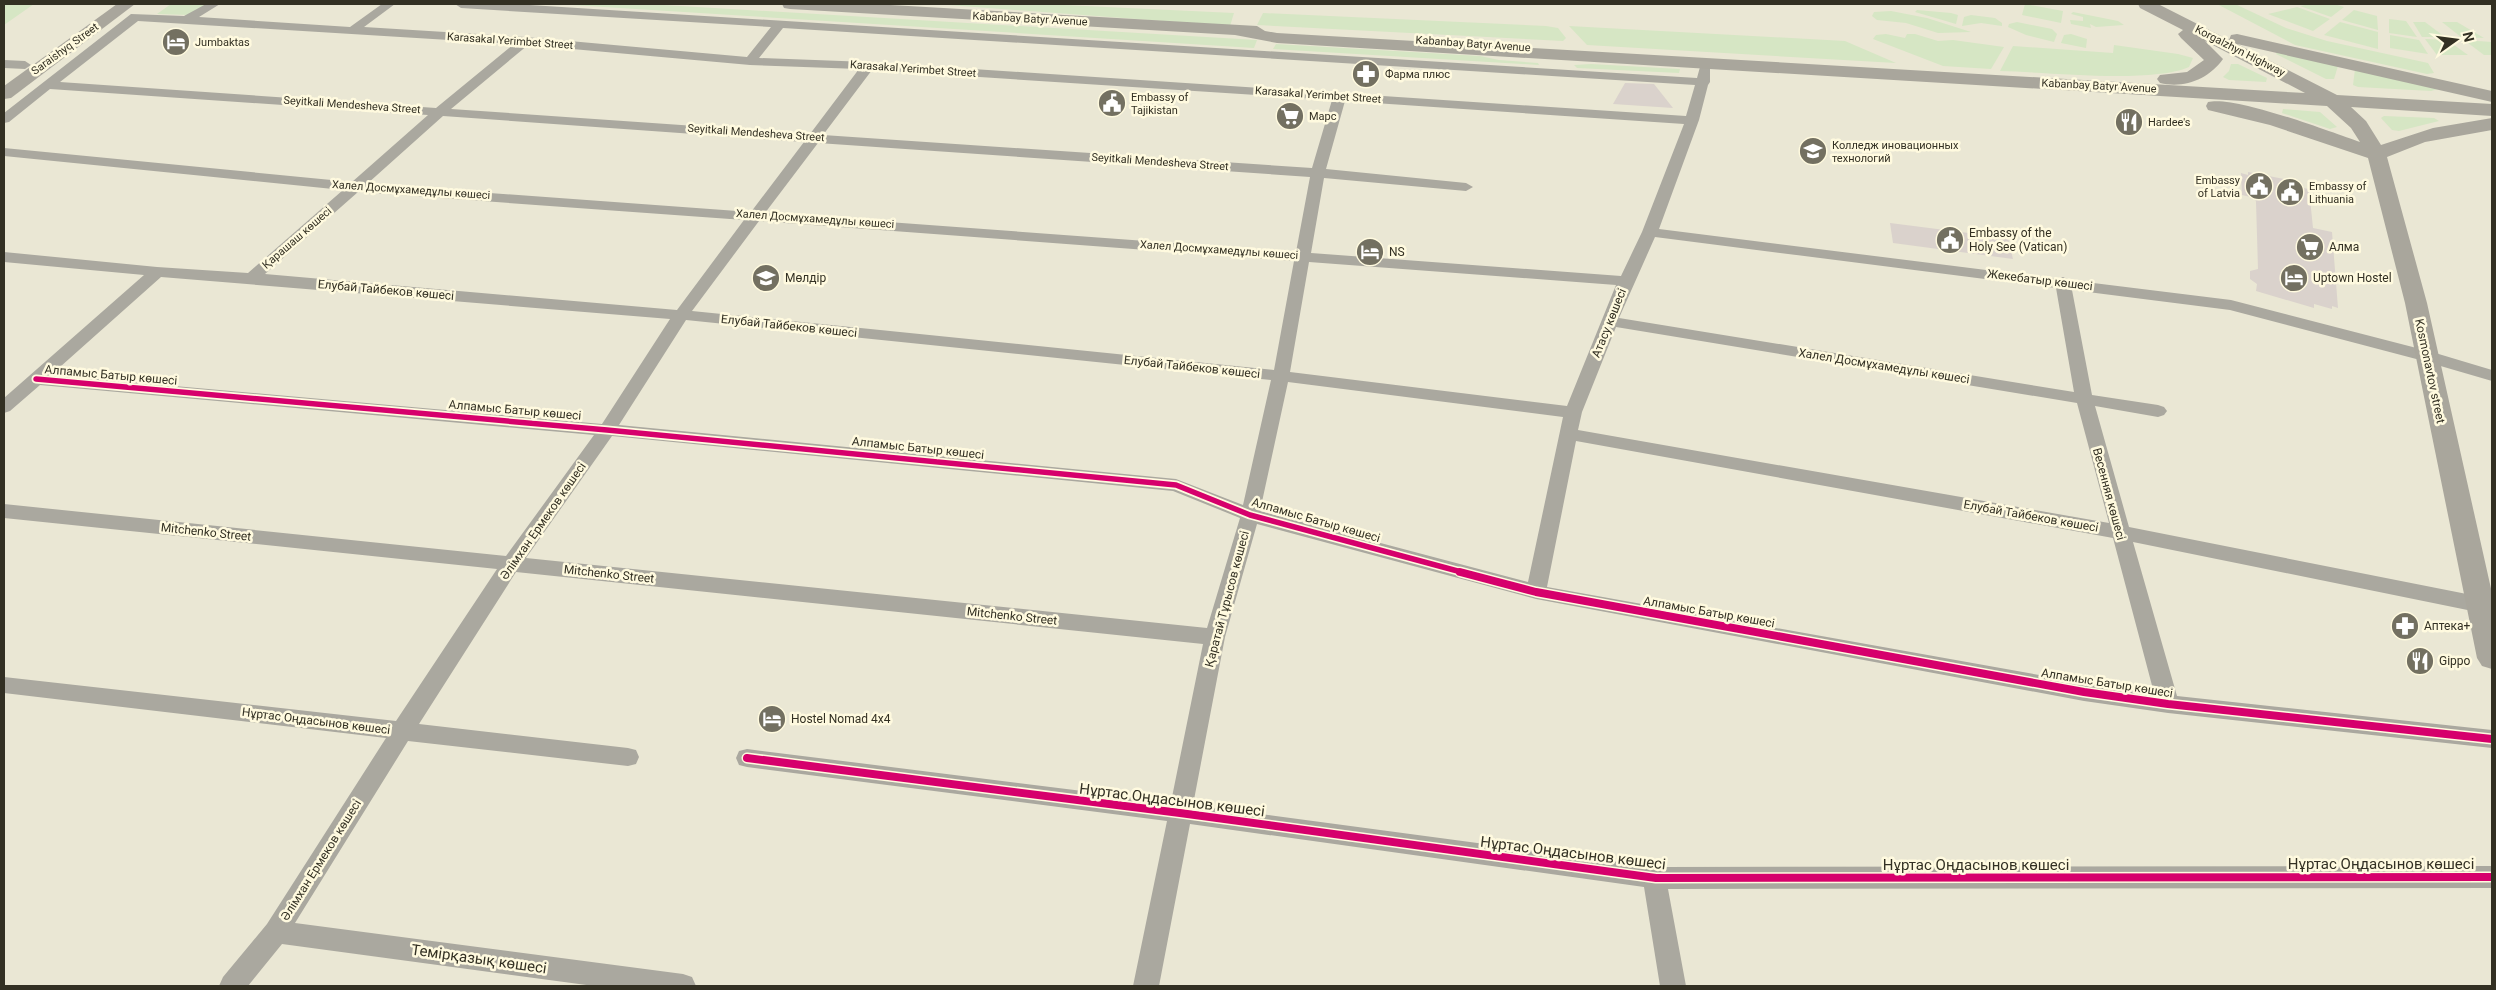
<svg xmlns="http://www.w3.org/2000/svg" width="2496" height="990" font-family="Roboto,sans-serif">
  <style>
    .green { fill: #d6e6c4 }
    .building { fill: #dad2cc }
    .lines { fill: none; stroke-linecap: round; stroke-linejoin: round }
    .street { fill: #aaa89f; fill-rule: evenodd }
    .secondary { fill: #a9a69c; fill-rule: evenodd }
    .cycleway-far1-casing { stroke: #fffadf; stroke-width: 9 }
    .cycleway-casing { stroke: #fffadf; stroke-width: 11 }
    .cycleway-far1 { stroke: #d6006c; stroke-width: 5.5 }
    .cycleway { stroke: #d6006c; stroke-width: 8 }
    .labels { text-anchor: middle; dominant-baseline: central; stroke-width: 5; stroke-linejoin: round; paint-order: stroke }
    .far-street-label { font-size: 11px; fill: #333023; stroke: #fffadf }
    .far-poi-label { font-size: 11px; fill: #333023; stroke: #fffadf; text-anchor: start }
    .poi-label { font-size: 12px; fill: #333023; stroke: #fffadf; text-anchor: start }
    .street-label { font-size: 12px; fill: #333023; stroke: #fffadf }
    .near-street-label { font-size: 15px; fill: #333023; stroke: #fffadf }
  </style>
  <rect width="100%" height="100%" fill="#eae7d4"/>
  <g class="green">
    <path d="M 4,4 L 34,4 L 4,25 Z"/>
    <path d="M 171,4 L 207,4 L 189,15 L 157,14 Z"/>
    <path d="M 574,4 L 647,4 L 1257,40 L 1254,48 L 572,5 Z"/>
    <path d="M 935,4 L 1043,4 L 1234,13 L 1230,26 Z"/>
    <path d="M 2025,4 L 2063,11 L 2061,23 L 2022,15 Z"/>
    <path d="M 2217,4 L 2235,4 L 2286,28 L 2327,41 L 2428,63 L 2434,73 L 2427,74 L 2295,45 Z"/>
    <path d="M 2310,4 L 2334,4 L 2344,7 L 2331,17 L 2300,6 Z"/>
    <path d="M 2297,7 L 2330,19 L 2313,31 L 2268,14 Z"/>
    <path d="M 1917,10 L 1951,13 L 1958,15 L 1956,24 L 1915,12 Z"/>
    <path d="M 2354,10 L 2377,16 L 2378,30 L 2342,20 Z"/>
    <path d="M 1891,11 L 1927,18 L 1971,32 L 1938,33 L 1906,23 L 1877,20 L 1872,16 L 1874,12 Z"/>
    <path d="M 2073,12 L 2118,21 L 2124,25 L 2096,27 L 2090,24 L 2091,28 L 2071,24 L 2070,20 L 2083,21 L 2083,17 L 2071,14 Z"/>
    <path d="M 1263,13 L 1546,26 L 1558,28 L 1566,38 L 1563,41 L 1257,25 Z"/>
    <path d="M 1971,15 L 1995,18 L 2002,23 L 2002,26 L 1981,23 L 1962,26 L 1964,17 Z"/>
    <path d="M 2389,19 L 2406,21 L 2417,37 L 2389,33 Z"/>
    <path d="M 2017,22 L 2052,29 L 2057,34 L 2054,42 L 2026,35 L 2008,27 L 2009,24 Z"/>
    <path d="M 2340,22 L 2378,32 L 2378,49 L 2324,35 Z"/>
    <path d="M 2413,22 L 2425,22 L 2445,37 L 2422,37 Z"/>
    <path d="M 2442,22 L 2457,22 L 2484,38 L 2461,37 Z"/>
    <path d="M 1569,26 L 1845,41 L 1896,63 L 1587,45 Z"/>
    <path d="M 1886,34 L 1905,38 L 1907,34 L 1915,34 L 1938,41 L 1953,40 L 2004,47 L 1991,69 L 1943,66 L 1873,39 L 1876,35 Z"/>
    <path d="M 2071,34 L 2087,39 L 2086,48 L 2061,43 L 2064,35 Z"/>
    <path d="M 2390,35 L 2419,40 L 2428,54 L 2390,48 Z"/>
    <path d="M 2425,39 L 2447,40 L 2468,55 L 2437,55 Z"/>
    <path d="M 2464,40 L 2492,42 L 2492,55 L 2484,55 Z"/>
    <path d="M 1276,44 L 1480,56 L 1499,60 L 1538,63 L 1539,65 L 1273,49 Z"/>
    <path d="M 2114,45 L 2178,54 L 2193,58 L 2189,67 C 2150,84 2047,72 2000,71 L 2013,46 L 2113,53 Z"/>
    <path d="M 2278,51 L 2338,66 L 2334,79 L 2326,79 L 2276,54 Z"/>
    <path d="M 1591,64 L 1680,69 L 1679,73 L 1577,68 L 1574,65 Z"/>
    <path d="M 2231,64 L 2238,64 L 2267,78 L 2266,82 L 2229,80 L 2223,77 L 2229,71 Z"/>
    <path d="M 2355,69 L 2438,89 L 2431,91 L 2358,87 L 2353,85 Z"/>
    <path d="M 2283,109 L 2320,112 L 2337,127 L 2330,129 L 2282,113 Z"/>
    <path d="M 2384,116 L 2434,118 L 2439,121 L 2399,131 L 2392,130 L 2381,118 Z"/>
  </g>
  <g class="building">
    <path d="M 1625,83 L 1654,84 L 1673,108 L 1613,104 Z"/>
    <path d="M 2248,172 L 2284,179 L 2284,181 L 2302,185 L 2303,188 L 2309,189 L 2313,228 L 2332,232 L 2338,308 L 2332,306 L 2332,309 L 2314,304 L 2314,308 L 2256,291 L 2257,284 L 2250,279 L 2250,271 L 2258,269 L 2256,202 L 2255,198 L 2242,195 L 2241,173 L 2248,175 Z"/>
    <path d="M 1890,223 L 2008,238 L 2013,259 L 1893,243 Z"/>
  </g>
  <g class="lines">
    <g class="street">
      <path d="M 206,4 L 220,4 L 199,17 L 350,27 L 382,4 L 395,4 L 364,27 L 525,37 L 747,57 L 771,27 L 461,8 L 455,4 L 514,4 L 1697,78 L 1700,67 L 1710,67 L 1710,82 L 1708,85 L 1699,120 L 1659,229 L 2058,279 L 2063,277 L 2069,280 L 2231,300 L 2432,352 L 2492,370 L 2492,381 L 2420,360 L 2230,310 L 2072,290 L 2092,395 L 2158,405 L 2164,407 L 2167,411 L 2164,415 L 2158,417 L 2095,406 L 2129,527 L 2492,599 L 2492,615 L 2133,542 L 2177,696 L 2492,730 L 2492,748 L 2168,713 L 2084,701 L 1536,599 L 1257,524 L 1225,637 L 1193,805 L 1643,865 L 1645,862 L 1653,859 L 1661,862 L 1664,867 L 2492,866 L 2492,888 L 1668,889 L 1686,986 L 1660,986 L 1644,887 L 1190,824 L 1159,986 L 1133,986 L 1167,821 L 747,767 L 739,765 L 736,758 L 739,751 L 747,749 L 1171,802 L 1203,644 L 516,572 L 419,724 L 628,748 L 636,750 L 639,757 L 636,764 L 628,766 L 408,741 L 295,923 L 683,974 L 692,977 L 696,986 L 594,986 L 282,944 L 248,986 L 219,986 L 223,977 L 267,924 L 386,738 L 4,693 L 4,677 L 396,721 L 497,569 L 4,518 L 4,504 L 506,556 L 594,435 L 40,385 L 10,411 L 4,413 L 4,398 L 144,275 L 4,262 L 4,252 L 157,267 L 248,273 L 343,190 L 4,156 L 4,148 L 352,182 L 428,115 L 50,89 L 9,122 L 4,123 L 4,113 L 131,14 L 184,16 ZM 138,21 L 514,44 L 436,108 L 60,82 ZM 783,28 L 1695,85 L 1686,116 L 868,62 L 759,58 ZM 528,45 L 750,65 L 859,69 L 810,134 L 451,109 ZM 872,70 L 1332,100 L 1312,168 L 823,135 ZM 1345,101 L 1684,124 L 1642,232 L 1621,276 L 1311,253 L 1324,178 L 1466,191 L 1473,187 L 1466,183 L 1326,169 ZM 443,116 L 804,142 L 751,212 L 367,184 ZM 818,143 L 1310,177 L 1296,252 L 765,213 ZM 358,192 L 744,220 L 677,310 L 265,274 ZM 759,221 L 1294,261 L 1274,370 L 692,311 ZM 1655,237 L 2056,288 L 2074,392 L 1619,318 ZM 1309,262 L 1616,285 L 1567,406 L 1290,372 ZM 161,277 L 670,319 L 602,424 L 51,375 ZM 686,320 L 1271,380 L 1243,505 L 1176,479 L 619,425 ZM 1616,327 L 2077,403 L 2109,523 L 1578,430 L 1582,412 ZM 1288,382 L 1563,417 L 1528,582 L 1260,511 ZM 612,436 L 1173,491 L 1240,518 L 1207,628 L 526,558 ZM 1576,441 L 2113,538 L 2154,693 L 2084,683 L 1547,587 Z"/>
      <path d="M 4,60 L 25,61 L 31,65 L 25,69 L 4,68 Z"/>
    </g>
    <g class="secondary">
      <path d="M 117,4 L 135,4 L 11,98 L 4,99 L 4,86 Z"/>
      <path d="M 782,4 L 873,4 L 1257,26 L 1265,31 L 1277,33 L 2305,93 L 2205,41 L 2223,59 C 2209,79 2184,89 2160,83 L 2157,79 L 2160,75 L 2187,72 L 2204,60 L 2181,38 L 2178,34 L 2183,30 L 2140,8 L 2138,4 L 2158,4 L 2229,40 L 2231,35 L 2237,34 L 2492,91 L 2492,102 L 2237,44 L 2337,95 L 2492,104 L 2492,116 L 2351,107 L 2366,121 L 2381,145 L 2433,128 L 2492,118 L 2492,130 L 2425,142 L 2387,157 L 2427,303 L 2492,593 L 2492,669 L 2482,666 L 2477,658 L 2405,303 L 2368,158 L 2270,125 L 2208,110 L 2206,106 L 2208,102 C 2235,95 2330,132 2360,142 L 2351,128 L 2327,106 L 1277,43 L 1235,35 L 790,9 L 784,8 Z"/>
    </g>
    <defs>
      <path id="cycleway-far1" d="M 36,379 L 607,430 L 1176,485 L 1250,515 L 1465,573"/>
      <g id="cycleway">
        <path d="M 1460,572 L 1536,592 L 2084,692 L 2168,704 L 2492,739"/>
        <path d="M 747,758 L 1180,813 L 1656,878 L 2492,877"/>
      </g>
    </defs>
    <use href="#cycleway-far1" class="cycleway-far1-casing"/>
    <use href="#cycleway" class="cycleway-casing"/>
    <use href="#cycleway-far1" class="cycleway-far1"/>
    <use href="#cycleway" class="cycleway"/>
  </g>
  <defs>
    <symbol id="hotel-disc" viewBox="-11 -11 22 22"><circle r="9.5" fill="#737061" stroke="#fffadf"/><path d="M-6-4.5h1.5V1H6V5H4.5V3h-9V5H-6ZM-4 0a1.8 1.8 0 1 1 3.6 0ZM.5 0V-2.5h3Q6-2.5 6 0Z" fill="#fff"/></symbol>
    <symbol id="pharmacy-disc" viewBox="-11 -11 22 22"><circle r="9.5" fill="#737061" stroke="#fffadf"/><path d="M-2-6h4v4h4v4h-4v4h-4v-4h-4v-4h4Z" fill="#fff"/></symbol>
    <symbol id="civic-disc" viewBox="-11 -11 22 22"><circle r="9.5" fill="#737061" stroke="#fffadf"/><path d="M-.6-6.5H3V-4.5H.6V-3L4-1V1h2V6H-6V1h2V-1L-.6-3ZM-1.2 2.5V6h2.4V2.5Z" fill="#fff"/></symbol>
    <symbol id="supermarket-disc" viewBox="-11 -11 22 22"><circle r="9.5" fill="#737061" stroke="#fffadf"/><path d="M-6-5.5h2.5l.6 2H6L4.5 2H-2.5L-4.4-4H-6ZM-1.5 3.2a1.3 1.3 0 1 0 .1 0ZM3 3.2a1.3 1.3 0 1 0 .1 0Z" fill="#fff"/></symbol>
    <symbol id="restaurant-disc" viewBox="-11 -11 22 22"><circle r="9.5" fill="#737061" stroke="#fffadf"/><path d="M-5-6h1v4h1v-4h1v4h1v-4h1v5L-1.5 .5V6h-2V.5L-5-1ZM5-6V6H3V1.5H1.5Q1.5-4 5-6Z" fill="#fff"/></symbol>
    <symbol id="university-disc" viewBox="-11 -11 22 22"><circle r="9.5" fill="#737061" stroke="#fffadf"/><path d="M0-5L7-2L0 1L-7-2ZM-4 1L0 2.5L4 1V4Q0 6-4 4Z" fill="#fff"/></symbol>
    <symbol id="school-disc" viewBox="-11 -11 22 22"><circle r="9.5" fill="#737061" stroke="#fffadf"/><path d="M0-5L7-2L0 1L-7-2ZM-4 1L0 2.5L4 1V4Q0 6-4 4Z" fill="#fff"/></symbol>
  </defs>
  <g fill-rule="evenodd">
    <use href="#hotel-disc" x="160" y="26" width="32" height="32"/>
    <use href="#pharmacy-disc" x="1350" y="58" width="32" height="32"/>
    <use href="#civic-disc" x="1096" y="87" width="32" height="32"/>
    <use href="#supermarket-disc" x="1274" y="100" width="32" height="32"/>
    <use href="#restaurant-disc" x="2113" y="106" width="32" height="32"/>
    <use href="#university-disc" x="1797" y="135" width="32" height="32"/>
    <use href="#civic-disc" x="2243" y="170" width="32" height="32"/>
    <use href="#civic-disc" x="2274" y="176" width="32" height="32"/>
    <use href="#civic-disc" x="1934" y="224" width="32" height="32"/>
    <use href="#supermarket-disc" x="2294" y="231" width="32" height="32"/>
    <use href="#hotel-disc" x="1354" y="236" width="32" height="32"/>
    <use href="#school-disc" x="750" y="262" width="32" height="32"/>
    <use href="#hotel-disc" x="2278" y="262" width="32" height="32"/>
    <use href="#pharmacy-disc" x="2389" y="610" width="32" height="32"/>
    <use href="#restaurant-disc" x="2404" y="645" width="32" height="32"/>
    <use href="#hotel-disc" x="756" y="703" width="32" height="32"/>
  </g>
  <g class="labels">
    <g class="far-street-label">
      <text transform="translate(1030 19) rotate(3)">Kabanbay Batyr Avenue</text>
      <text transform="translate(510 41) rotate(4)">Karasakal Yerimbet Street</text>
      <text transform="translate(1473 44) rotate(4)">Kabanbay Batyr Avenue</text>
      <text transform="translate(65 49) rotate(-36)">Saraishyq Street</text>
      <text transform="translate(2240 51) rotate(27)">Korgalzhyn Highway</text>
      <text transform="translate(913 69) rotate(4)">Karasakal Yerimbet Street</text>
      <text transform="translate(2099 86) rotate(3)">Kabanbay Batyr Avenue</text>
      <text transform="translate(1318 95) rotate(4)">Karasakal Yerimbet Street</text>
      <text transform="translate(352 105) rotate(4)">Seyitkali Mendesheva Street</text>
      <text transform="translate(756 133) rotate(4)">Seyitkali Mendesheva Street</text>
      <text transform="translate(1160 162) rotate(4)">Seyitkali Mendesheva Street</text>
      <text transform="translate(411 190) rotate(4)">Халел Досмұхамедұлы көшесі</text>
      <text transform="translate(815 219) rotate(4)">Халел Досмұхамедұлы көшесі</text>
      <text transform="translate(297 238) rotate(-41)">Қарашаш көшесі</text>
      <text transform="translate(1219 250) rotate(4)">Халел Досмұхамедұлы көшесі</text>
    </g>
    <g class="far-poi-label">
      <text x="195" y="42">Jumbaktas</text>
      <text x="1385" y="74">Фарма плюс</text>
      <text x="1131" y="97">Embassy of<tspan x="1131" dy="13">Tajikistan</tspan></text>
      <text x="1309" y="116">Марс</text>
      <text x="2148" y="122">Hardee's</text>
      <text x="1832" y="145">Колледж иновационных<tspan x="1832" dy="13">технологий</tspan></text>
      <text x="2240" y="180" text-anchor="end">Embassy<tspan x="2240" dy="13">of Latvia</tspan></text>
      <text x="2309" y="186">Embassy of<tspan x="2309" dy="13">Lithuania</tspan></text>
    </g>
    <g class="poi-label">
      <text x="1969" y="233">Embassy of the<tspan x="1969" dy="14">Holy See (Vatican)</tspan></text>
      <text x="2329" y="247">Алма</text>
      <text x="1389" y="252">NS</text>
      <text x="785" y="278">Мөлдір</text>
      <text x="2313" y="278">Uptown Hostel</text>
      <text x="2424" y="626">Аптека+</text>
      <text x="2439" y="661">Gippo</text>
      <text x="791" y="719">Hostel Nomad 4x4</text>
    </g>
    <g class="street-label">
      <text transform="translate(2040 280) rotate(7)">Жекебатыр көшесі</text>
      <text transform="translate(386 290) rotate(5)">Елубай Тайбеков көшесі</text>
      <text transform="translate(1609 323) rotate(-68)">Атасу көшесі</text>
      <text transform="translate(789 326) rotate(6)">Елубай Тайбеков көшесі</text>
      <text transform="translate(1884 366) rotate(9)">Халел Досмұхамедұлы көшесі</text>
      <text transform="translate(1192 367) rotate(6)">Елубай Тайбеков көшесі</text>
      <text transform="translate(2430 371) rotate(78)">Kosmonavtov street</text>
      <text transform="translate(111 375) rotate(5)">Алпамыс Батыр көшесі</text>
      <text transform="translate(515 410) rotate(5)">Алпамыс Батыр көшесі</text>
      <text transform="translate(918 448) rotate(6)">Алпамыс Батыр көшесі</text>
      <text transform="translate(2109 494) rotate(75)">Весенняя көшесі</text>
      <text transform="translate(2031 516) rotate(10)">Елубай Тайбеков көшесі</text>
      <text transform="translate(1316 520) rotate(16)">Алпамыс Батыр көшесі</text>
      <text transform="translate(543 521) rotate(-55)">Әлімхан Ермеков көшесі</text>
      <text transform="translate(206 532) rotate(6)">Mitchenko Street</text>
      <text transform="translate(609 574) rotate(6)">Mitchenko Street</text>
      <text transform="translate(1227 599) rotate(-75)">Қаратай Тұрысов көшесі</text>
      <text transform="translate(1709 612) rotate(10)">Алпамыс Батыр көшесі</text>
      <text transform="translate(1012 616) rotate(6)">Mitchenko Street</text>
      <text transform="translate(2107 683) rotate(9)">Алпамыс Батыр көшесі</text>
      <text transform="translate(316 721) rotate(7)">Нұртас Оңдасынов көшесі</text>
      <text transform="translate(321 860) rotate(-58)">Әлімхан Ермеков көшесі</text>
    </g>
    <g class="near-street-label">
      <text transform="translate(1172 800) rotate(7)">Нұртас Оңдасынов көшесі</text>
      <text transform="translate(1573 853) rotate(7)">Нұртас Оңдасынов көшесі</text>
      <text x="2381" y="864">Нұртас Оңдасынов көшесі</text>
      <text x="1976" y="865">Нұртас Оңдасынов көшесі</text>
      <text transform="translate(479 959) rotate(8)">Темірқазық көшесі</text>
    </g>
  </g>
  <rect width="2496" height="990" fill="none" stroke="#333023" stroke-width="10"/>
  <g transform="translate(2456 40) rotate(76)" stroke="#fffadf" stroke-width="4" paint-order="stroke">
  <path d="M0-4L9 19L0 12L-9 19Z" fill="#333023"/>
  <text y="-8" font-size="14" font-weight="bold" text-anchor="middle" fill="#333023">N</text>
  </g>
</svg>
